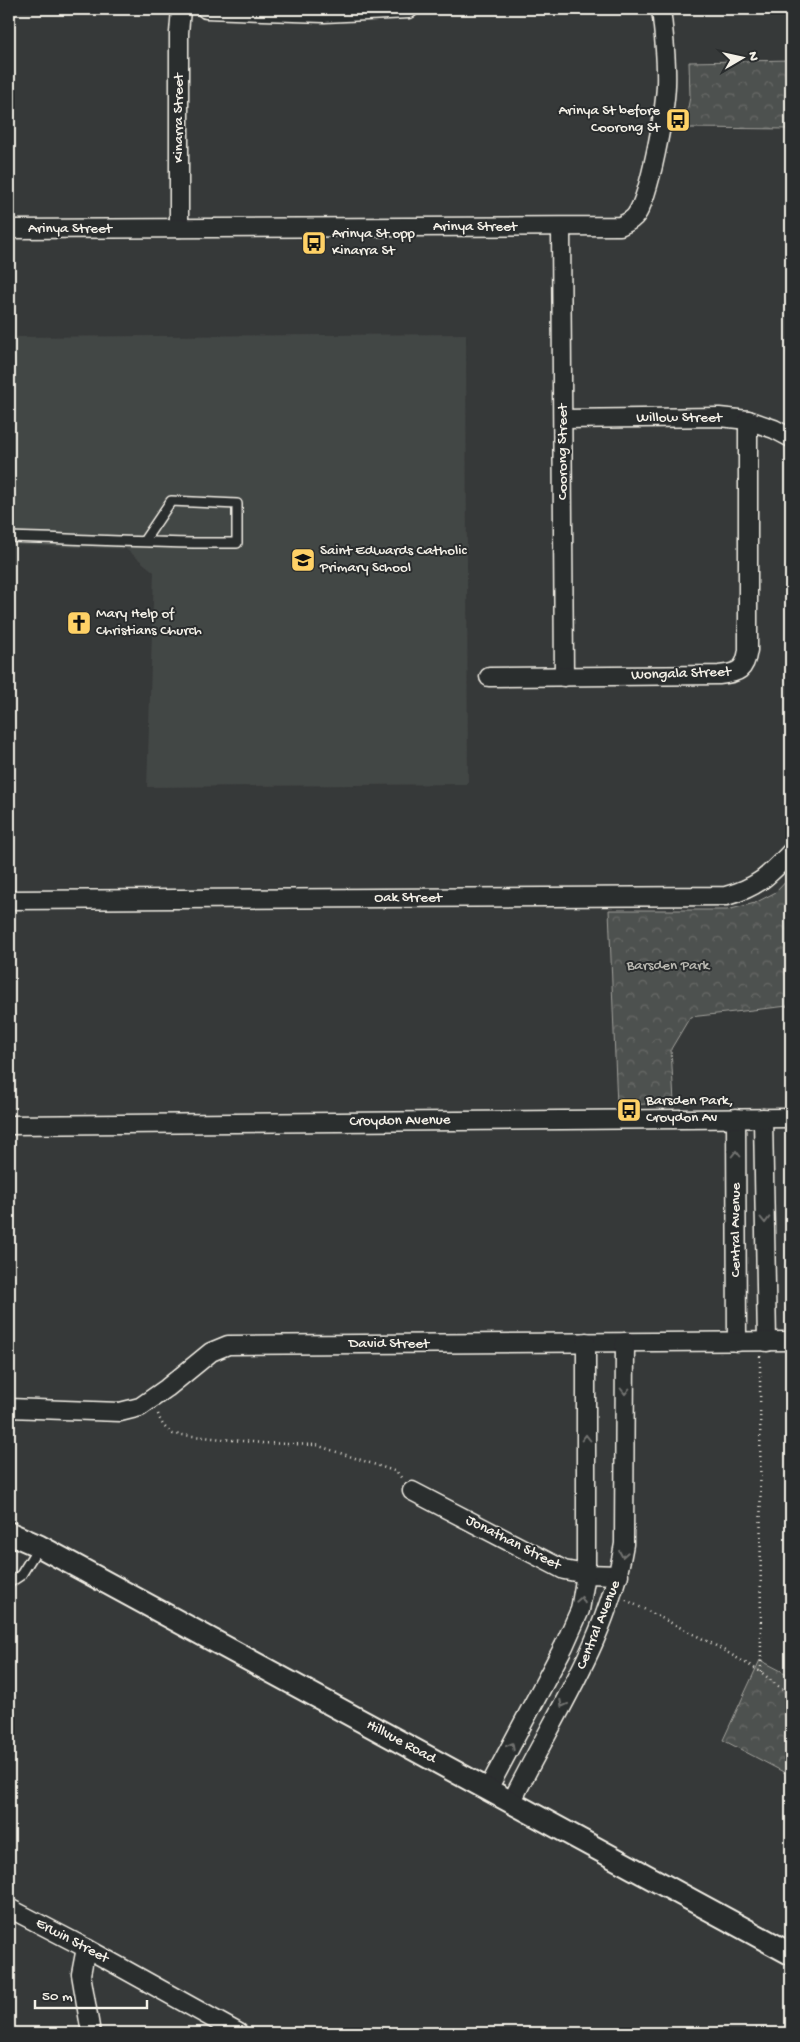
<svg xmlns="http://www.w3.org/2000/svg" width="800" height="2042" font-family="'Gochi Hand',sans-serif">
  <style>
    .built { fill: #434645 }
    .forest { fill: url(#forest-crowns); stroke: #a1a19c }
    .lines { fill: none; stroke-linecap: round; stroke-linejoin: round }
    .service-casing { stroke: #f4f1e8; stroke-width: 12 }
    .minor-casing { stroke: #f4f1e8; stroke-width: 21 }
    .tertiary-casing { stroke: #f4f1e8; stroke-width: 25 }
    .path { stroke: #f4f1e8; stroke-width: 2.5; stroke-dasharray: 1 4; stroke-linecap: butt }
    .service { stroke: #2a2d2e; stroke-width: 9 }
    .minor { stroke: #2a2d2e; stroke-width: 18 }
    .tertiary { stroke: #2a2d2e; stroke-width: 21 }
    .oneway { stroke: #71726f }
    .labels { text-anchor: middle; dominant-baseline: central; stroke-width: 4; stroke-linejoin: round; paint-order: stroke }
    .poi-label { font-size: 15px; fill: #f4f1e8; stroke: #2a2d2e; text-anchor: start }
    .street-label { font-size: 15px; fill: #f4f1e8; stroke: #2a2d2e }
    .park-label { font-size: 15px; fill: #bab9b2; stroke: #2a2d2e }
  </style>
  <defs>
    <pattern id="forest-crowns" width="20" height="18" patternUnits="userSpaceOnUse" patternTransform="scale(1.25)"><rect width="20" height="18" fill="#4e514f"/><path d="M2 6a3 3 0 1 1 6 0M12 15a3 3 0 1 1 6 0" fill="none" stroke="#686a68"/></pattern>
  </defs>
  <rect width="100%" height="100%" fill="#363939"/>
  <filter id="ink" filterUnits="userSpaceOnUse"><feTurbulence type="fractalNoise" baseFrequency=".02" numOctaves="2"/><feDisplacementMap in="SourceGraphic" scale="10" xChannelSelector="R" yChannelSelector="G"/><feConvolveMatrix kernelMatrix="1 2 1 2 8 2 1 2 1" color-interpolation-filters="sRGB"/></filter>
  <g filter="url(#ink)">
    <path class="built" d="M 466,334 L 468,784 L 147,787 L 154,572 L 126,549 L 9,545 L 9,337 Z"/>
    <g class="forest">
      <path d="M 791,60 L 791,129 L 684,128 L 690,97 L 689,62 Z"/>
      <path d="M 791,876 L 791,1003 L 788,1006 L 690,1017 L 671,1049 L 674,1102 L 617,1106 L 609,910 L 727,910 L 755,903 L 776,892 Z"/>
      <path d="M 760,1660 L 791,1676 L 791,1776 L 723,1740 Z"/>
    </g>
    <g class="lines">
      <defs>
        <g id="service">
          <path d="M 9,537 C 85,539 161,544 237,543 L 237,504 L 171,501 L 144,541"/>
          <path d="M 9,1583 L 21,1575 L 39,1546"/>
        </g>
        <g id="minor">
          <path d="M 206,9 L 324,13 L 409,9"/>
          <path d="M 561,227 L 564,677"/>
          <path d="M 179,228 L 179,33 L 181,9"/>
          <path d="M 9,229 L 620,226 C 626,223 632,221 636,215 C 650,196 665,111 666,85 C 667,60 664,34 661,9"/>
          <path d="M 563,419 L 719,417 L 748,420 L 774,429 L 791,438"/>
          <path d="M 489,677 L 719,675 C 739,673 745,670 748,650 L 748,420"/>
          <path d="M 9,900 L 726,896 C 759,887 769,875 791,852"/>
          <path d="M 736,1118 L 737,1342"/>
          <path d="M 763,1118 L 767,1342"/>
          <path d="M 9,1125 L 791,1118"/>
          <path d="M 9,1408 L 120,1412 L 140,1407 L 167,1388 L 211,1352 L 228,1345 L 791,1341"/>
          <path d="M 412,1491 L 564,1570 L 586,1574 L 619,1575"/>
          <path d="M 488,1789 L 564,1646 L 580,1610 L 586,1574 L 586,1342"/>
          <path d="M 512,1801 C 554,1715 608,1640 624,1544 L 625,1342"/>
          <path d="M 9,1908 L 86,1948 L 239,2033"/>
          <path d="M 86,1948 L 81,1974 L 91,2033"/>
        </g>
        <path id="tertiary" d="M 9,1533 L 39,1546 L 791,1954"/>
      </defs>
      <use href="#service" class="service-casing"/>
      <use href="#minor" class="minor-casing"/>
      <use href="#tertiary" class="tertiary-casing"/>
      <g class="path">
        <path d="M 760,1356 L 761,1672"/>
        <path d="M 158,1414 C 161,1423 165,1429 173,1434 L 263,1443 L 316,1445 L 397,1472 L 403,1480"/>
        <path d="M 626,1600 L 711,1643 L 761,1672 L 791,1697"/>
      </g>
      <use href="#service" class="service"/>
      <use href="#minor" class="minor"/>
      <use href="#tertiary" class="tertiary"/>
    </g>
    <defs><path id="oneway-chevron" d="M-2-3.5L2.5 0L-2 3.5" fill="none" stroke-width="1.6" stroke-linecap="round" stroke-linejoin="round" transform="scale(1.25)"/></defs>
    <g class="oneway">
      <use href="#oneway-chevron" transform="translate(736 1154) rotate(-90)"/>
      <use href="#oneway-chevron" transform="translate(765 1220) rotate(89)"/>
      <use href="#oneway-chevron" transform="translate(625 1391) rotate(90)"/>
      <use href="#oneway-chevron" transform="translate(586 1438) rotate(-90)"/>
      <use href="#oneway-chevron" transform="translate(623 1554) rotate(100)"/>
      <use href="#oneway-chevron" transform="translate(581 1600) rotate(-80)"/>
      <use href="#oneway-chevron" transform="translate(563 1704) rotate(118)"/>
      <use href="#oneway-chevron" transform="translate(511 1746) rotate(-62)"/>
    </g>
  </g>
  <defs>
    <symbol id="bus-square" viewBox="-11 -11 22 22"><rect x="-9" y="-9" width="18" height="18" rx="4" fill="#ffd166" stroke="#2a2d2e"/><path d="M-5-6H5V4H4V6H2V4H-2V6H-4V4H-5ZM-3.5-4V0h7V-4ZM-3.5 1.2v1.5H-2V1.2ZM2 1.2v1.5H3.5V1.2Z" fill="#111"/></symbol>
    <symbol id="school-square" viewBox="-11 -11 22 22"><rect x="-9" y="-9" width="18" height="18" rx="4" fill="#ffd166" stroke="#2a2d2e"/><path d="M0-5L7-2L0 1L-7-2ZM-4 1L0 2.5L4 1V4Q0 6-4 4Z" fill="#111"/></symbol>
    <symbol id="church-square" viewBox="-11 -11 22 22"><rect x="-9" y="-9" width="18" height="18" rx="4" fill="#ffd166" stroke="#2a2d2e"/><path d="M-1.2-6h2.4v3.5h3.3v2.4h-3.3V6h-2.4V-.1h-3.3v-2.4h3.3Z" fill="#111"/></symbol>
  </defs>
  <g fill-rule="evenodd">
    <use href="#bus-square" x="664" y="106" width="28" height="28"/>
    <use href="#bus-square" x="300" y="229" width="28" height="28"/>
    <use href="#school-square" x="289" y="546" width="28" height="28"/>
    <use href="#church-square" x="65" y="609" width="28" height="28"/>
    <use href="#bus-square" x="615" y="1096" width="28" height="28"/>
  </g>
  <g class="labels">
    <g class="poi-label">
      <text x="660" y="111" text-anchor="end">Arinya St before<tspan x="660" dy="17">Coorong St</tspan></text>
      <text x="332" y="234">Arinya St opp<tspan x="332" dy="17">Kinarra St</tspan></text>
      <text x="320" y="551">Saint Edwards Catholic<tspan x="320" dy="17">Primary School</tspan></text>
      <text x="96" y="614">Mary Help of<tspan x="96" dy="17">Christians Church</tspan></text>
      <text x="646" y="1101">Barsden Park,<tspan x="646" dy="17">Croydon Av</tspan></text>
    </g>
    <g class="street-label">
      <text transform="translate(179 118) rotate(-90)">Kinarra Street</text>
      <text x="475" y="227">Arinya Street</text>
      <text x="70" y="229">Arinya Street</text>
      <text x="679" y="418">Willow Street</text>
      <text transform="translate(563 452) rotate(-90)">Coorong Street</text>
      <text transform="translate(681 674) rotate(-2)">Wongala Street</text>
      <text x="408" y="898">Oak Street</text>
      <text transform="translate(400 1121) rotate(-1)">Croydon Avenue</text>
      <text transform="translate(736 1230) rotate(-90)">Central Avenue</text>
      <text x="389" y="1344">David Street</text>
      <text transform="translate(513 1543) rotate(27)">Jonathan Street</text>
      <text transform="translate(599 1625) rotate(-68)">Central Avenue</text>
      <text transform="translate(401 1742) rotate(28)">Hillvue Road</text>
      <text transform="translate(72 1941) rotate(28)">Erwin Street</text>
    </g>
    <g class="park-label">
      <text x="668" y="966">Barsden Park</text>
    </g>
  </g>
  <rect width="800" height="2042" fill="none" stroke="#2a2d2e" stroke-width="30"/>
  <rect x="15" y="15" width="770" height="2012" fill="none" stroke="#f4f1e8" stroke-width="2" filter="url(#ink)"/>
  <g transform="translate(742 58) rotate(81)" stroke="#2a2d2e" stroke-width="4" paint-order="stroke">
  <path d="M0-4L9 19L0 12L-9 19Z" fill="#f4f1e8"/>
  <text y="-8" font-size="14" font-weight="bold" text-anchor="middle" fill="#f4f1e8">N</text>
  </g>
  <path d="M35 2000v8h112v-8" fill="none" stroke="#f4f1e8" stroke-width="2.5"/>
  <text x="42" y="2000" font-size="15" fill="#f4f1e8" stroke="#2a2d2e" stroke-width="4" paint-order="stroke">50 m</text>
</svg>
